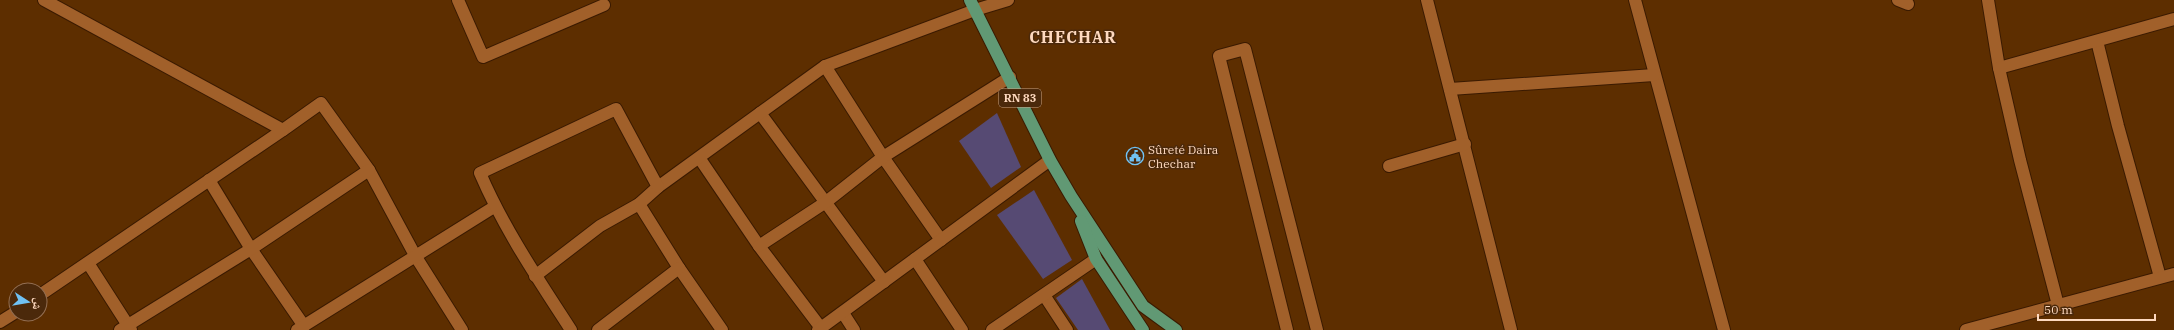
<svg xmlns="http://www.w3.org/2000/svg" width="2174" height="330" font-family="'IBM Plex Serif','Noto Naskh Arabic',serif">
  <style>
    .green { fill: #564a73 }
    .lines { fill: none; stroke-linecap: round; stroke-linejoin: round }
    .street-casing { stroke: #3a1a00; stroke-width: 14 }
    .primary-casing { stroke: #3a1a00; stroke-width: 14 }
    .street { stroke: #a1602a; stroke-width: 12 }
    .primary { stroke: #619974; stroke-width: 12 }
    .labels { text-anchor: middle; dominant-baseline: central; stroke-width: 3; stroke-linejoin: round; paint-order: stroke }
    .shield { fill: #4b290b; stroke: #c8a489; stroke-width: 1 }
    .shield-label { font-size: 11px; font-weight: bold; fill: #fed9bf }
    .poi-label { font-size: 12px; fill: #fed9bf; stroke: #4b290b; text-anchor: start }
    .district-label { font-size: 16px; font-weight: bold; letter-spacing: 1px; fill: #fed9bf; stroke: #4b290b }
  </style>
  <rect width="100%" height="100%" fill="#5d2e00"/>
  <g class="green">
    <path d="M 997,113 L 1021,167 L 991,188 L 959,141 Z"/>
    <path d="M 1034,190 L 1072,260 L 1043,279 L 997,215 Z"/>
    <path d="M 1082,279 L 1110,330 L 1078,330 L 1056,298 Z"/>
  </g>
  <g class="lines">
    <defs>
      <g id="street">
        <path d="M 458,0 L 483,57 L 604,5"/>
        <path d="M 1427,0 L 1511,330"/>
        <path d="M 1635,0 L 1724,330"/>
        <path d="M 1898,0 L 1908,4"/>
        <path d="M 1988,0 L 1999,68"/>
        <path d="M 2097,41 L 2118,126 L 2160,277"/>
        <path d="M 825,66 L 883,157 L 941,240"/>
        <path d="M 1450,89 L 1654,75"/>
        <path d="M 760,113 L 884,282"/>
        <path d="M 283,130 L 321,103 L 369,170 L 416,257 L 462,330"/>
        <path d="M 700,159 L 759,246 L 821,328"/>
        <path d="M 1389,166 L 1465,144"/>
        <path d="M 209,180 L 251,249 L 304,326"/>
        <path d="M 639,204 L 679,268 L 722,330"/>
        <path d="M 759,246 L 826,202 L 883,157 L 1010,77"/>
        <path d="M 915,259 L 962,330"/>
        <path d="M 88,263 L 131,330"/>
        <path d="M 535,276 L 600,226 L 639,204 L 658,187 L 825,66 L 975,10 L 1008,0"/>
        <path d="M 40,295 L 283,130 L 44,0"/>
        <path d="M 1044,295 L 1067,330"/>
        <path d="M 2058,305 L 2020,160 L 1999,68 L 2174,19"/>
        <path d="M 843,313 L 854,330"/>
        <path d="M 0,322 L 16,312"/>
        <path d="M 120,330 L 251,249 L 369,170"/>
        <path d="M 297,330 L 494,207"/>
        <path d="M 571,330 C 538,279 504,229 480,173 L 616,109 L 658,187"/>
        <path d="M 598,330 L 679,268"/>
        <path d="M 818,330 L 1050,160"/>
        <path d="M 992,330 L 1096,259"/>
        <path d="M 1287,330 L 1219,56 L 1245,49 L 1317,330"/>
        <path d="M 1966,330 L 2174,274"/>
      </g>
      <g id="primary">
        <path d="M 970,0 L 1050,160 L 1071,196 L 1143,306 L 1176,330"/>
        <path d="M 1081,221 L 1096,259 L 1143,330"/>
      </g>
    </defs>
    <use href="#street" class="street-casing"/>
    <use href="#primary" class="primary-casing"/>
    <use href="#street" class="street"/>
    <use href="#primary" class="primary"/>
  </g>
  <defs>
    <symbol id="civic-ring" viewBox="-11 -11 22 22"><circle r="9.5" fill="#4b290b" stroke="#70c2f4" stroke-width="1.5"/><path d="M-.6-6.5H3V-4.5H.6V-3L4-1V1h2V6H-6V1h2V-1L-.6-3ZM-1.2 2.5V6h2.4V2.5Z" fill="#70c2f4"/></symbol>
  </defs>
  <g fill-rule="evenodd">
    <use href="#civic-ring" x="1125" y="146" width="20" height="20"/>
  </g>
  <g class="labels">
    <rect class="shield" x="999" y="89" width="42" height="18" rx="3"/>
    <g class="shield-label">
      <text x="1020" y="98">RN 83</text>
    </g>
    <g class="poi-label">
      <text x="1148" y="149">Sûreté Daira<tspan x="1148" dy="14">Chechar</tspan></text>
    </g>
    <g class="district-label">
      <text x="1073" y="37">CHECHAR</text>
    </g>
  </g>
  <g transform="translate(28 302) rotate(102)"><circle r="19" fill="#4b290b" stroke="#936f53"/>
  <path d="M0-3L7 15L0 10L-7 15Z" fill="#70c2f4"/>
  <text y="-6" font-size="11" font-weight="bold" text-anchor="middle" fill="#fed9bf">ش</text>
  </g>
  <path d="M2038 314v6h117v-6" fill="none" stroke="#fed9bf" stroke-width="2"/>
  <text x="2044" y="314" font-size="12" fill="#fed9bf" stroke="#4b290b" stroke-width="3" paint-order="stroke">50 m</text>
</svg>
